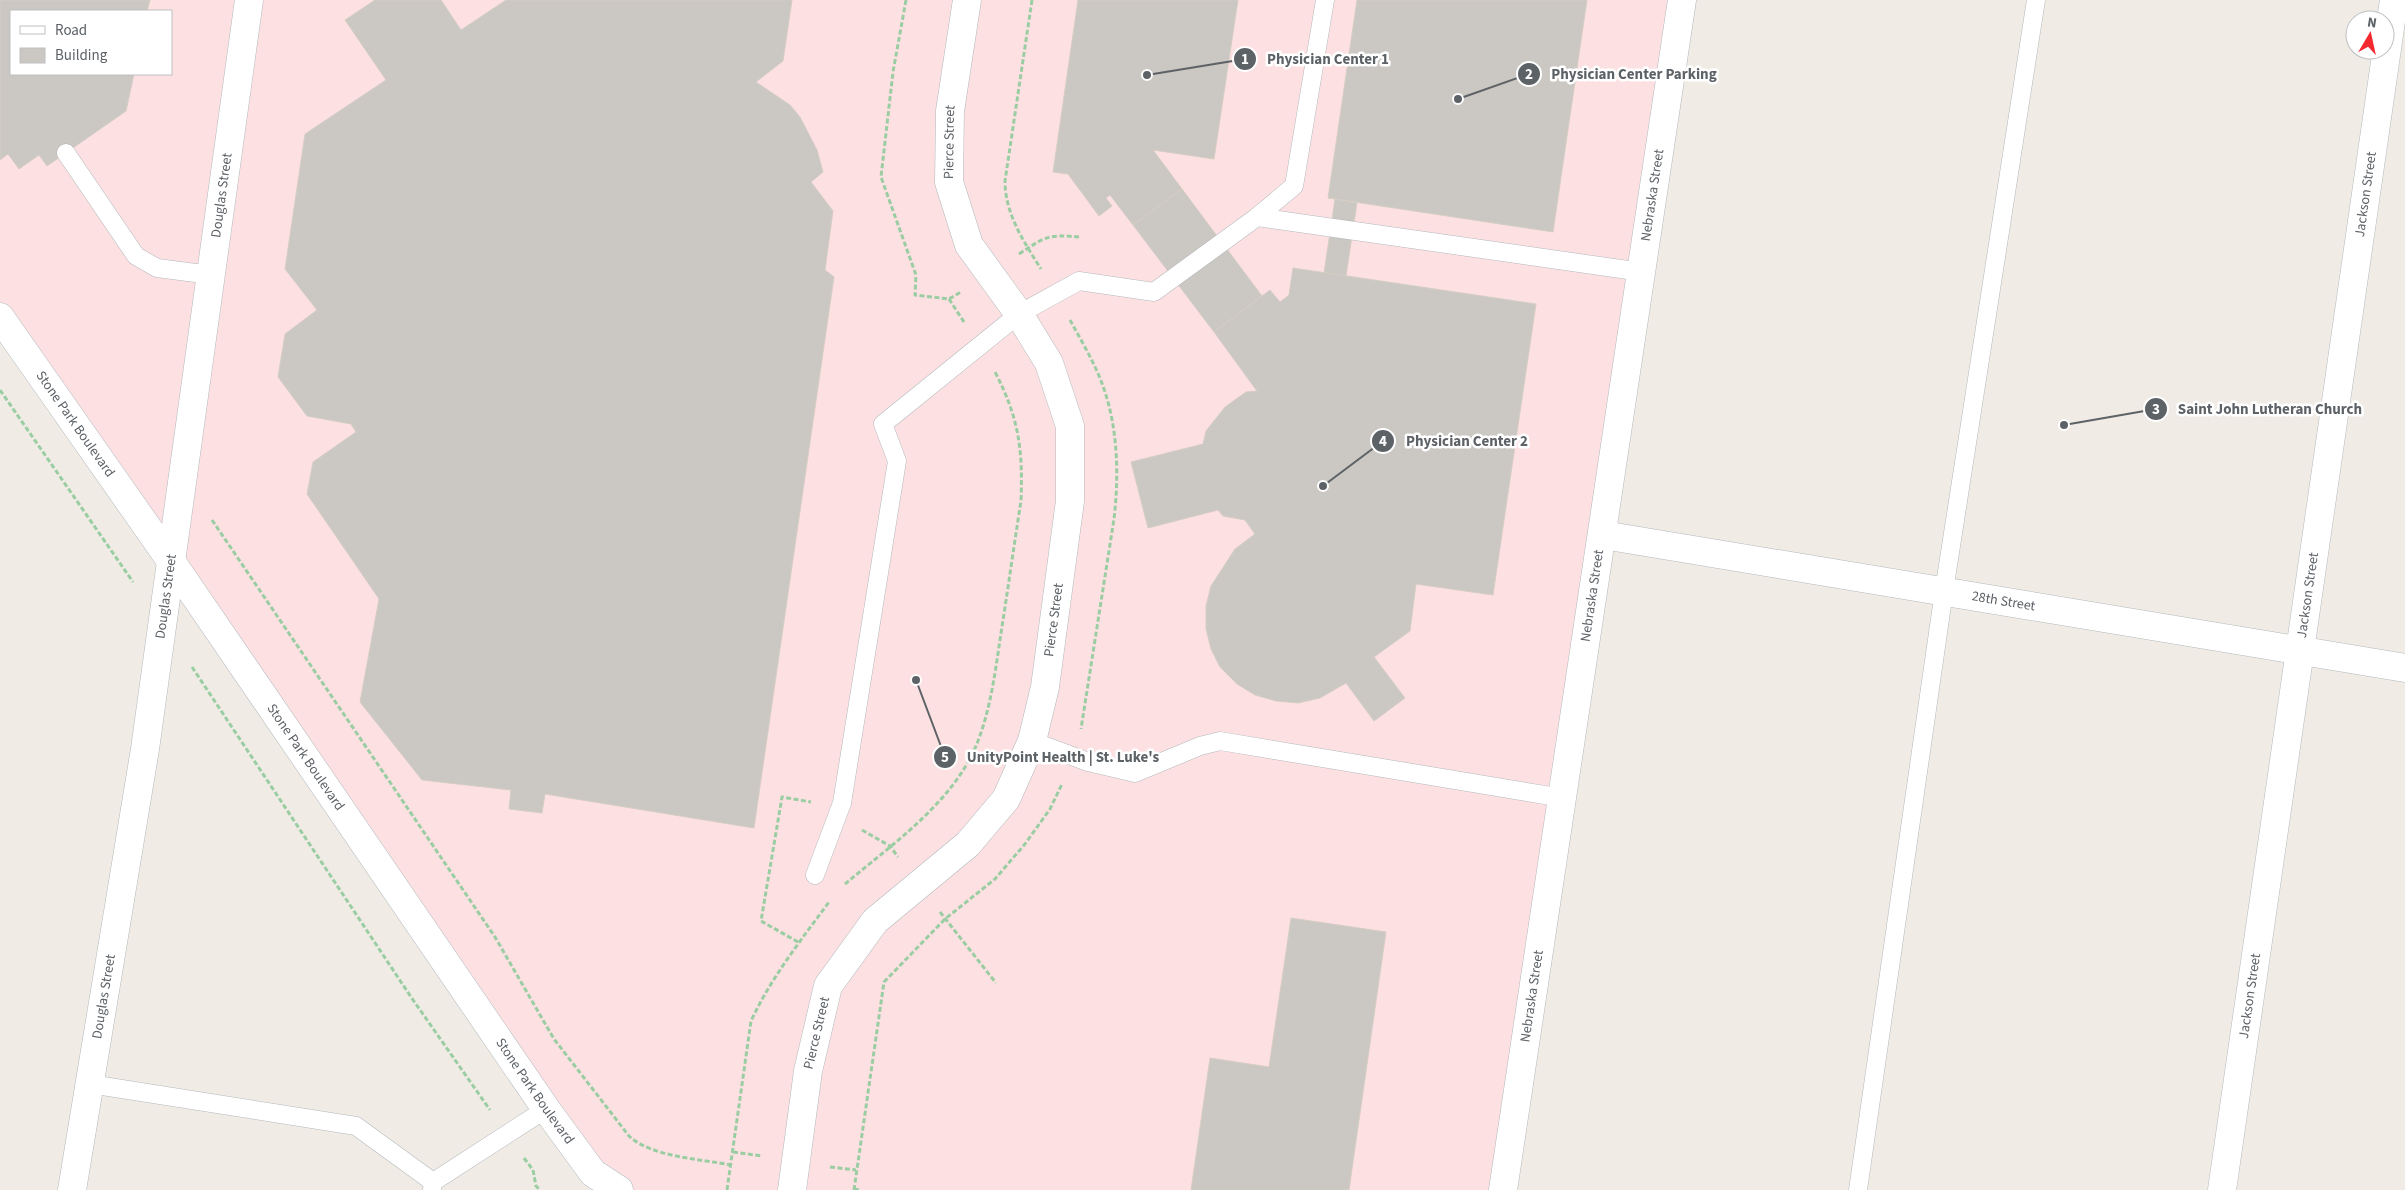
<svg xmlns="http://www.w3.org/2000/svg" width="2405" height="1190" font-family="'Source Sans 3',sans-serif">
  <style>
    .medical { fill: #fde1e2; fill-rule: evenodd }
    .building { fill: #cbc7c2; stroke: #d5cec3 }
    .lines { fill: none; stroke-linecap: round; stroke-linejoin: round }
    .service-casing { stroke: #b3b7bb; stroke-width: 19 }
    .minor-casing { stroke: #b3b7bb; stroke-width: 29 }
    .secondary-casing { stroke: #b4b9be; stroke-width: 29 }
    .path { stroke: #9bcda3; stroke-width: 3; stroke-dasharray: 5 2.5; stroke-linecap: butt }
    .service { stroke: #fff; stroke-width: 18 }
    .minor { stroke: #fff; stroke-width: 28 }
    .secondary { stroke: #fff; stroke-width: 28 }
    .labels { text-anchor: middle; dominant-baseline: central; stroke-width: 5; stroke-linejoin: round; paint-order: stroke }
    .street-label { font-size: 14px; fill: #5d6267; stroke: #fff }
    .leader { fill: none; stroke: #5d6267; stroke-width: 2 }
    .callout-dot { fill: #5d6267; stroke: #fff; stroke-width: 2 }
    .mark-label { font-size: 15px; text-anchor: middle; font-weight: bold; fill: #fff }
    .callout-label { font-size: 15px; text-anchor: middle; font-weight: bold; fill: #5d6267; stroke: #fff; stroke-width: 5; stroke-linejoin: round; paint-order: stroke }
  </style>
  <rect width="100%" height="100%" fill="#f0ece5"/>
  <path class="medical" d="M 0,0 L 1682,0 L 1503,1190 L 619,1190 L 0,317 ZM 11,11 L 171,11 L 171,74 L 11,74 Z"/>
  <g class="building">
    <path d="M 0,0 L 150,0 L 147,11 L 11,11 L 11,74 L 134,74 L 126,111 L 47,166 L 39,155 L 19,169 L 8,154 L 0,160 Z"/>
    <path d="M 375,0 L 441,0 L 461,30 L 506,0 L 792,0 L 783,61 L 756,82 L 790,105 L 800,117 L 817,150 L 823,172 L 811,182 L 833,211 L 825,270 L 834,277 L 754,828 L 545,794 L 542,813 L 509,809 L 511,790 L 422,780 L 360,702 L 379,599 L 307,494 L 313,462 L 356,432 L 351,424 L 307,416 L 278,377 L 285,334 L 317,310 L 285,269 L 305,134 L 386,80 L 345,20 Z"/>
    <path d="M 1078,0 L 1238,0 L 1214,159 L 1153,150 L 1182,189 L 1133,225 L 1110,195 L 1106,198 L 1112,206 L 1099,216 L 1068,174 L 1053,172 Z"/>
    <path d="M 1357,0 L 1587,0 L 1553,232 L 1328,198 Z"/>
    <path d="M 1182,189 L 1262,296 L 1214,332 L 1133,225 Z"/>
    <path d="M 1335,199 L 1357,203 L 1346,276 L 1324,273 Z"/>
    <path d="M 1293,268 L 1536,304 L 1493,595 L 1416,584 L 1410,631 L 1374,657 L 1405,698 L 1374,721 L 1346,683 L 1320,698 L 1298,703 L 1276,701 L 1255,695 L 1237,684 L 1220,667 L 1211,649 L 1206,629 L 1206,606 L 1211,586 L 1235,549 L 1255,534 L 1245,520 L 1223,516 L 1218,510 L 1148,528 L 1131,462 L 1203,444 L 1206,431 L 1225,407 L 1246,392 L 1257,391 L 1214,332 L 1270,290 L 1280,302 L 1289,295 Z"/>
    <path d="M 1291,918 L 1386,932 L 1349,1190 L 1191,1190 L 1210,1058 L 1269,1067 Z"/>
  </g>
  <g class="lines">
    <defs>
      <g id="service">
        <path d="M 66,153 L 136,256 L 157,268 L 211,275"/>
        <path d="M 1257,217 L 1642,272"/>
        <path d="M 1032,741 L 1088,762 L 1135,773 L 1200,746 L 1220,741 L 1563,798"/>
        <path d="M 815,875 L 842,803 L 897,461 L 883,424 L 1019,314 L 1079,281 L 1154,292 L 1257,217 L 1294,186 L 1325,0"/>
        <path d="M 90,1084 L 356,1126 L 433,1182"/>
        <path d="M 432,1190 L 433,1182 L 546,1109"/>
        <path d="M 1858,1190 L 1944,591 L 2036,0"/>
      </g>
      <g id="minor">
        <path id="s1" d="M 1603,535 L 2405,668"/>
        <path id="s2" d="M 72,1190 L 145,749 L 249,0"/>
        <path id="s3" d="M 792,1190 L 808,1071 L 828,986 L 875,921 L 968,844 L 1006,799 L 1032,741 L 1045,687 L 1070,501 L 1070,426 L 1049,363 L 1019,314 L 969,245 L 949,182 L 950,111 L 967,0"/>
        <path id="s4" d="M 1503,1190 L 1682,0"/>
      </g>
      <g id="secondary">
        <path id="s5" d="M 0,317 L 171,561 L 546,1109 L 593,1173 L 619,1190"/>
        <path id="s6" d="M 2222,1190 L 2394,0"/>
      </g>
    </defs>
    <use href="#service" class="service-casing"/>
    <use href="#minor" class="minor-casing"/>
    <use href="#secondary" class="secondary-casing"/>
    <g class="path">
      <path d="M 906,0 L 893,72 L 881,177 L 916,275 L 915,295 L 949,299 L 961,292"/>
      <path d="M 1032,0 L 1005,181 C 1005,214 1024,242 1041,269"/>
      <path d="M 1019,254 C 1045,237 1047,234 1079,237"/>
      <path d="M 949,299 L 964,322"/>
      <path d="M 1070,320 C 1082,342 1096,365 1104,389 C 1118,430 1119,476 1114,519 L 1081,729"/>
      <path d="M 0,390 L 133,582"/>
      <path d="M 212,520 L 495,937 L 554,1039 L 629,1136 C 651,1157 701,1159 731,1165"/>
      <path d="M 192,667 L 411,997 L 490,1110"/>
      <path d="M 862,830 L 890,846 L 898,857"/>
      <path d="M 845,884 C 890,846 944,809 972,755 C 990,717 995,673 1001,633 C 1008,589 1014,545 1021,501 C 1023,450 1019,418 995,372"/>
      <path d="M 940,912 L 996,983"/>
      <path d="M 798,942 L 761,921 L 782,797 L 811,802"/>
      <path d="M 733,1152 L 762,1156"/>
      <path d="M 524,1158 L 533,1170 L 536,1186 L 540,1190"/>
      <path d="M 830,1167 L 856,1170"/>
      <path d="M 854,1189 L 859,1190"/>
      <path d="M 727,1190 L 751,1021 C 771,978 801,940 829,902"/>
      <path d="M 854,1190 L 884,982 L 945,919 L 995,879 L 1025,844 L 1050,809 L 1062,784"/>
    </g>
    <use href="#service" class="service"/>
    <use href="#minor" class="minor"/>
    <use href="#secondary" class="secondary"/>
  </g>
  <g class="labels">
    <g class="street-label">
      <text stroke="none"><textPath href="#s3" startOffset="1164">Pierce Street</textPath></text>
      <text stroke="none"><textPath href="#s6" startOffset="1006">Jackson Street</textPath></text>
      <text stroke="none"><textPath href="#s2" startOffset="1006">Douglas Street</textPath></text>
      <text stroke="none"><textPath href="#s4" startOffset="1006">Nebraska Street</textPath></text>
      <text stroke="none"><textPath href="#s5" startOffset="131">Stone Park Boulevard</textPath></text>
      <text stroke="none"><textPath href="#s4" startOffset="601">Nebraska Street</textPath></text>
      <text stroke="none"><textPath href="#s6" startOffset="601">Jackson Street</textPath></text>
      <text stroke="none"><textPath href="#s2" startOffset="601">Douglas Street</textPath></text>
      <text stroke="none"><textPath href="#s1" startOffset="406">28th Street</textPath></text>
      <text stroke="none"><textPath href="#s3" startOffset="654">Pierce Street</textPath></text>
      <text stroke="none"><textPath href="#s5" startOffset="536">Stone Park Boulevard</textPath></text>
      <text stroke="none"><textPath href="#s2" startOffset="196">Douglas Street</textPath></text>
      <text stroke="none"><textPath href="#s4" startOffset="196">Nebraska Street</textPath></text>
      <text stroke="none"><textPath href="#s6" startOffset="196">Jackson Street</textPath></text>
      <text stroke="none"><textPath href="#s3" startOffset="159">Pierce Street</textPath></text>
      <text stroke="none"><textPath href="#s5" startOffset="941">Stone Park Boulevard</textPath></text>
    </g>
  </g>
  <path class="leader" d="M1147 75L1245 59M1458 99L1529 74M2064 425L2156 409M1323 486L1383 441M916 680L945 757"/>
  <g class="callout-dot">
    <circle cx="1147" cy="75" r="5"/>
    <circle cx="1458" cy="99" r="5"/>
    <circle cx="2064" cy="425" r="5"/>
    <circle cx="1323" cy="486" r="5"/>
    <circle cx="916" cy="680" r="5"/>
    <circle cx="1245" cy="59" r="12"/>
    <circle cx="1529" cy="74" r="12"/>
    <circle cx="2156" cy="409" r="12"/>
    <circle cx="1383" cy="441" r="12"/>
    <circle cx="945" cy="757" r="12"/>
  </g>
  <g class="mark-label">
    <text x="1245" y="64">1</text>
    <text x="1529" y="79">2</text>
    <text x="2156" y="414">3</text>
    <text x="1383" y="446">4</text>
    <text x="945" y="762">5</text>
  </g>
  <g class="callout-label">
    <text x="1328" y="64">Physician Center 1</text>
    <text x="1634" y="79">Physician Center Parking</text>
    <text x="2270" y="414">Saint John Lutheran Church</text>
    <text x="1467" y="446">Physician Center 2</text>
    <text x="1063" y="762">UnityPoint Health | St. Luke's</text>
  </g>
  <rect x="10" y="10" width="162" height="65" fill="#ffffff" stroke="#bec0c2"/>
  <rect x="20" y="26" width="25" height="8" fill="#ffffff" stroke="#bec0c2"/>
  <text x="55" y="35" font-size="15" fill="#5d6267">Road</text>
  <rect x="20" y="48" width="25" height="15" fill="#cbc7c2" stroke="#bec0c2"/>
  <text x="55" y="60" font-size="15" fill="#5d6267">Building</text>
  <g transform="translate(2370 35) rotate(9)"><circle r="24" fill="#ffffff" stroke="#bec0c2"/>
  <path d="M0-4L9 19L0 12L-9 19Z" fill="#f4282f"/>
  <text y="-8" font-size="14" font-weight="bold" text-anchor="middle" fill="#5d6267">N</text>
  </g>
</svg>
